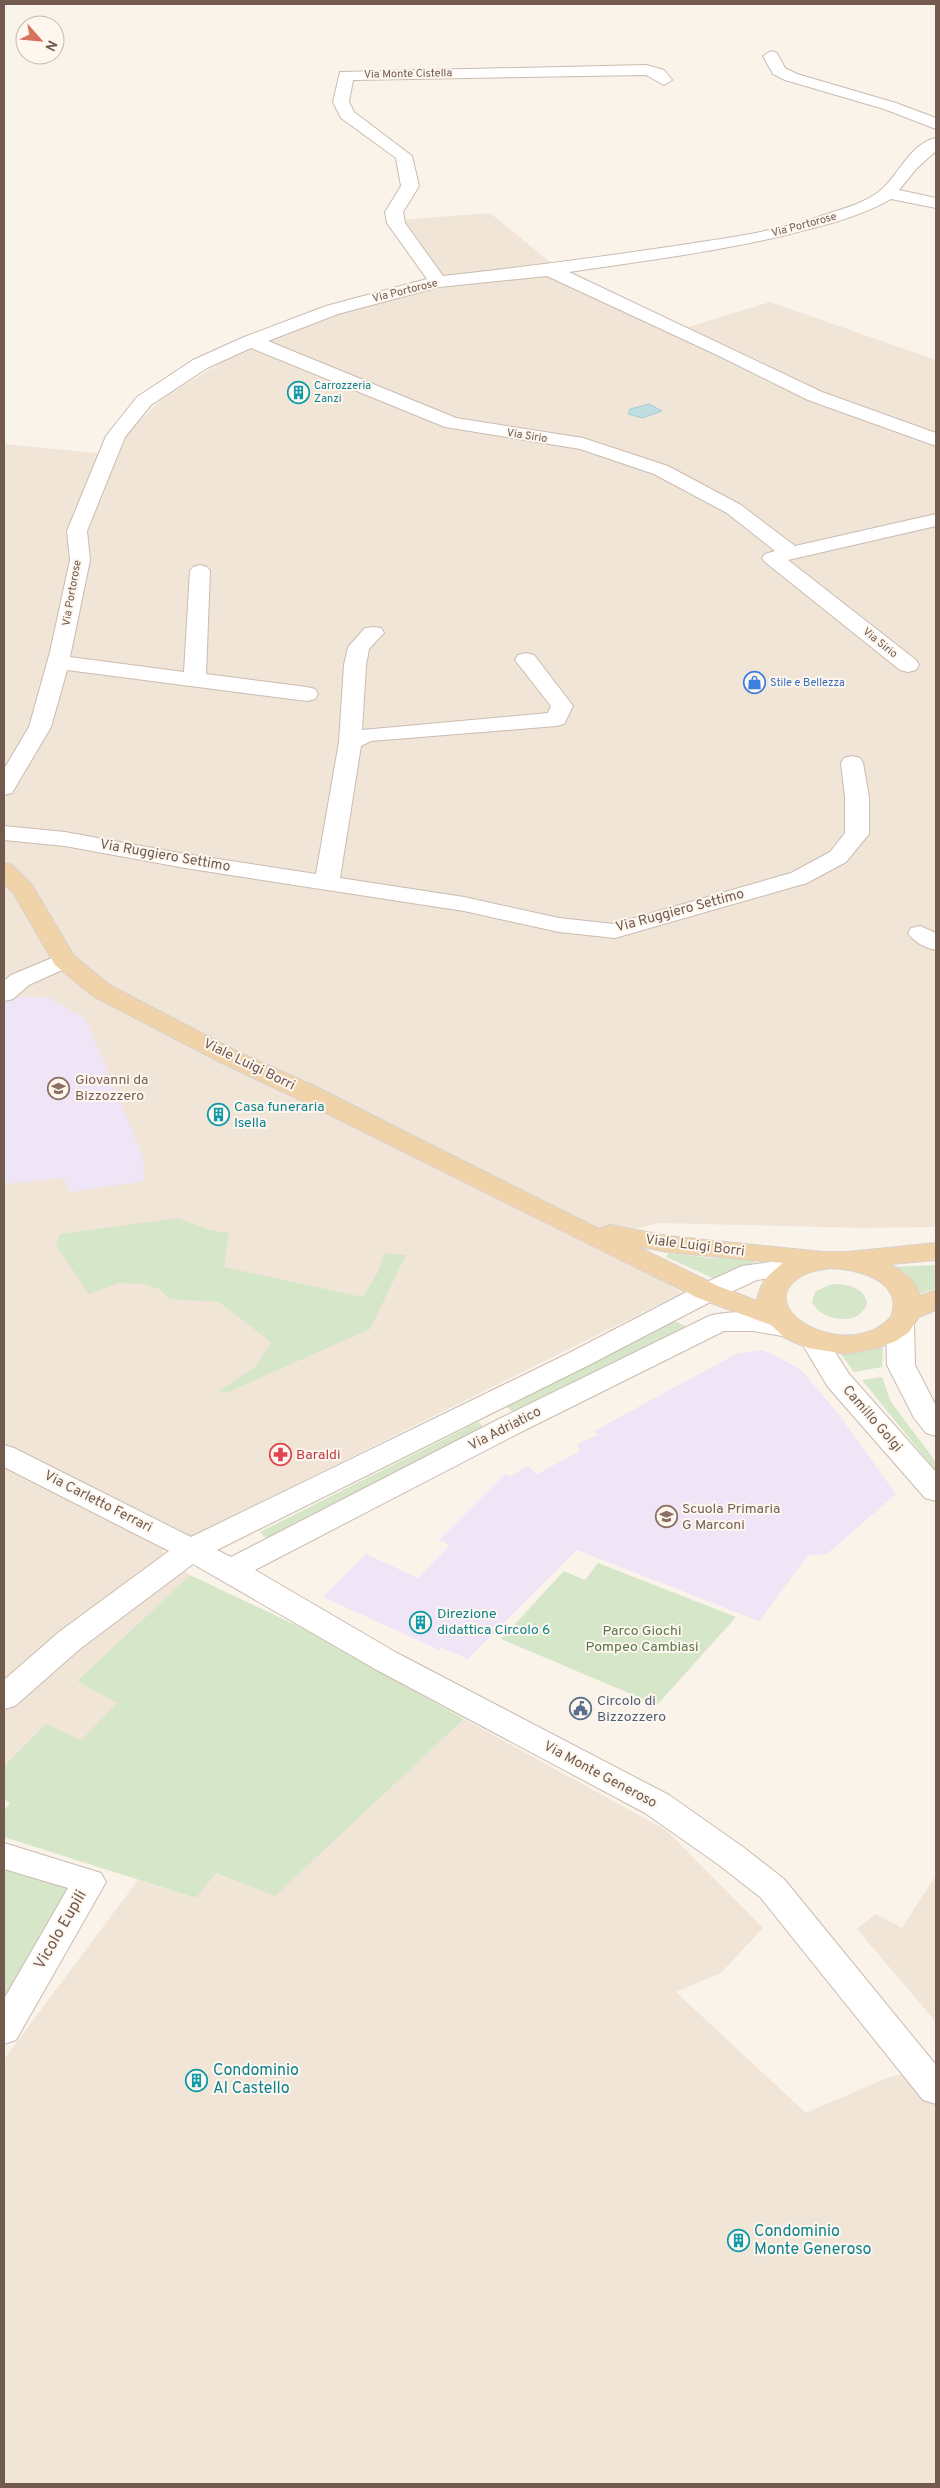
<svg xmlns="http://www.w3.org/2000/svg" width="940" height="2488" font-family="Overpass,sans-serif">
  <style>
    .residential { fill: #f1e5d8 }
    .education { fill: #f0e5f7 }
    .green { fill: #d6e6c9 }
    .water { fill: #bfdee2; stroke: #a7cdd2 }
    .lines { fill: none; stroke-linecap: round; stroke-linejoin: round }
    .minor-casing { stroke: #cbbbb0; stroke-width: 2 }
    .major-casing { stroke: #d8d1ce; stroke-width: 2 }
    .minor { fill: #fff; fill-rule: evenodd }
    .major { fill: #f1d3a9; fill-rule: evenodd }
    .labels { text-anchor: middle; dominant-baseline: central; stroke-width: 4; stroke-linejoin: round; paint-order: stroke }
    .far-street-label { font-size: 11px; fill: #725a4f; stroke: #fdf7ef }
    .far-culture-label { font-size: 11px; fill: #0d838f; stroke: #fdf7ef; text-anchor: start }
    .far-shop-label { font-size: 11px; fill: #366cbe; stroke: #fdf7ef; text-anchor: start }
    .street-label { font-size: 14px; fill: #725a4f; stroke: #fdf7ef }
    .education-label { font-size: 14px; fill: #785e54; stroke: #fdf7ef; text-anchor: start }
    .culture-label { font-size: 14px; fill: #0d838f; stroke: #fdf7ef; text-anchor: start }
    .health-label { font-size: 14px; fill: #be3a42; stroke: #fdf7ef; text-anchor: start }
    .park-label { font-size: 14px; fill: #587649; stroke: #fdf7ef }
    .service-label { font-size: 14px; fill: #4e5e75; stroke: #fdf7ef; text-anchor: start }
    .near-street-label { font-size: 16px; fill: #725a4f; stroke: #fdf7ef }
    .near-culture-label { font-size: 16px; fill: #0d838f; stroke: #fdf7ef; text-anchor: start }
  </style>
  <rect width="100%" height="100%" fill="#faf3e9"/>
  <g class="residential">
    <path d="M 490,213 L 555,266 L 675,331 L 770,302 L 936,360 L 936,1227 L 864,1228 L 659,1223 L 613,1234 L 583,1230 L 682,1293 L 162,1551 L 190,1575 L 77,1681 L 117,1703 L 81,1740 L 46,1725 L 4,1766 L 4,444 L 117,455 L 125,435 L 166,395 L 252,345 L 328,314 L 446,287 L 400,220 Z"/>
    <path d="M 464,1719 L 666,1830 L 763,1928 L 721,1973 L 676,1992 L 806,2113 L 889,2077 L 936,2068 L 936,2484 L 4,2484 L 4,2059 L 138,1880 L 196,1898 L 215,1873 L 275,1895 Z"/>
    <path d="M 936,1875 L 936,2022 L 857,1929 L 876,1914 L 902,1928 Z"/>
  </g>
  <g class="education">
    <path d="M 9,997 L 48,997 L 86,1019 L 143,1157 L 144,1181 L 70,1192 L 64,1178 L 4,1184 L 4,1003 Z"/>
    <path d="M 760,1350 L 771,1353 L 801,1370 L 837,1412 L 896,1494 L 827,1554 L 808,1555 L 759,1621 L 577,1550 L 468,1659 L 441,1647 L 439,1650 L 323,1597 L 366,1554 L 418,1578 L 450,1545 L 439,1540 L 505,1474 L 511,1476 L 528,1466 L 537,1474 L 580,1451 L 577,1444 L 598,1435 L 594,1431 L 736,1354 Z"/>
  </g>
  <g class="green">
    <path d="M 178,1218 L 210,1230 L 229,1233 L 224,1267 L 363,1297 L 378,1272 L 384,1253 L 406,1255 L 370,1329 L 226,1393 L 219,1391 L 256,1366 L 271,1342 L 219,1302 L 170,1299 L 159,1289 L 145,1284 L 119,1283 L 89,1294 L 56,1245 L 60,1234 Z"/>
    <path d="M 669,1253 L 710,1258 L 751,1259 L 756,1262 L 715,1279 L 666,1257 Z"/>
    <path d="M 936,1265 L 936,1288 L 918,1295 L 894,1267 Z"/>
    <path d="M 838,1284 C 851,1285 864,1289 867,1303 C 860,1327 822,1322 812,1302 L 815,1292 L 829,1285 Z"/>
    <path d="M 674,1321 L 686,1326 L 514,1413 L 506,1406 Z"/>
    <path d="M 881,1346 L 883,1349 L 882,1367 L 854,1372 L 841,1354 L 844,1351 Z"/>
    <path d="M 882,1377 L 891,1402 L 936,1462 L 936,1471 L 862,1380 Z"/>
    <path d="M 478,1422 L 486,1429 L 268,1540 L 260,1532 Z"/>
    <path d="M 598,1563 L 736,1617 L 657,1705 L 501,1639 L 564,1571 L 585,1580 Z"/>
    <path d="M 190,1575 L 306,1630 L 464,1719 L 275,1896 L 216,1873 L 196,1898 L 4,1837 L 4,1810 L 10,1803 L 4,1799 L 4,1766 L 46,1724 L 81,1740 L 117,1703 L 77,1681 Z"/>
    <path d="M 4,1870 L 72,1889 L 4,2010 Z"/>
  </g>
  <path class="water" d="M 649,404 L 662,411 L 643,418 L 628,414 L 630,409 Z"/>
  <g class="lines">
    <defs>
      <g id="minor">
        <path d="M 771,51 L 777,53 L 785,68 L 797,74 L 896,103 L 936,118 L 936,129 L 884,109 L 785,80 L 773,74 L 763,56 Z"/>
        <path d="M 646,65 L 664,70 L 672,80 L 664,85 L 646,75 L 353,80 L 349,102 L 354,112 L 412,156 L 419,186 L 403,212 L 405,223 L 443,276 C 518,268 593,258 668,247 C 719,239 778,232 827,214 C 845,208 868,202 882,189 C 899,174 911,143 936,138 L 936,151 L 917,168 L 899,190 L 936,198 L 936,208 L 891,199 C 860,217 825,225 790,234 C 717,252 643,261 569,272 L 822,392 L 936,433 L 936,446 L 808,400 L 715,354 L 547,276 L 439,287 L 338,314 L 268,341 L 456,418 L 583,438 L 668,466 L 741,505 L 795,546 L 936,514 L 936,526 L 788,560 L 916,660 L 919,665 L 916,670 L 908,672 L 900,670 L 765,562 L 762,558 L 765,554 L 775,551 L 727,513 L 654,474 L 580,449 L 445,427 L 251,348 L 207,368 L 151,405 L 125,437 L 87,531 L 90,560 L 70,657 L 184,672 L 190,571 L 193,567 L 200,565 L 207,567 L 210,571 L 206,674 L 307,687 L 315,689 L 318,694 L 315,699 L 307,701 L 67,670 L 51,727 L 12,793 L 4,795 L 4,769 L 29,727 L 50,652 L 70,560 L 67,531 L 106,436 L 137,397 L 193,360 L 244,337 L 326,306 L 427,279 L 387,223 L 385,212 L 401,186 L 396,158 L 341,118 L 333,102 L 340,72 Z"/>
        <path d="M 373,627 L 381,628 L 384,633 L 369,649 L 366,665 L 362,730 L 548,713 L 551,706 L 515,660 L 518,655 L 526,653 L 534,655 L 573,706 L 564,724 L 556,726 L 371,741 L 361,746 L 340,878 L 464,897 L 559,918 L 614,924 L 791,873 L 830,852 L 845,833 L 845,797 L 841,763 L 844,758 L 852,756 L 860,758 L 863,763 L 869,797 L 869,834 L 846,862 L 807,883 L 615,938 L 559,932 L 464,911 L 185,868 L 65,846 L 4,840 L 4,826 L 65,832 L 185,854 L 316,874 L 339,742 L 344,665 L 348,647 L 365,628 Z"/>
        <path d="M 920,926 L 936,933 L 936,950 C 925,948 914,942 908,933 L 911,928 Z"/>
        <path d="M 64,953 L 73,955 L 76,960 L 73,965 L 29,985 L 13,999 L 4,1001 L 4,981 L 11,975 Z"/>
        <path d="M 793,1259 L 803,1262 L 807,1268 L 803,1274 L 757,1280 L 718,1298 L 589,1365 L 217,1550 L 231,1557 L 499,1419 L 709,1316 C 737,1308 770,1314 798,1322 L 802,1328 L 798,1334 L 788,1337 L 753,1331 L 724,1331 L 519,1433 L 255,1570 L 397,1653 L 669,1795 L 743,1847 L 784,1879 L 936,2065 L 936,2104 L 923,2100 L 760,1897 L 719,1865 L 645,1813 L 375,1669 L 193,1564 L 81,1648 L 15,1706 L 4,1709 L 4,1680 L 59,1632 L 169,1551 L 4,1467 L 4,1445 L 14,1448 L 191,1537 L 569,1353 L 698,1286 L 742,1266 Z"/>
        <path d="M 900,1316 L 910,1319 L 914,1325 L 915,1365 L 936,1406 L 936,1436 L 926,1433 L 914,1418 L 887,1365 L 886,1325 L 890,1319 Z"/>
        <path d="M 815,1333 L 825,1336 L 849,1374 L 936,1472 L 936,1501 L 925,1498 L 828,1387 L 801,1342 L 805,1336 Z"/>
        <path d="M 4,1843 L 101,1873 L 106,1882 L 16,2040 L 4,2044 L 4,1999 L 68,1888 L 4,1869 Z"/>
      </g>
      <path id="major" d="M 4,863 L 12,865 L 32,885 L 74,956 L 111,986 L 238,1052 L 312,1085 L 599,1229 L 610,1225 L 668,1236 L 823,1252 L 848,1252 L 936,1243 L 936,1260 L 891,1264 L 912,1280 L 920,1296 L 936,1290 L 936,1310 L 919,1317 L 909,1332 L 896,1341 L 877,1348 L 846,1354 L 808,1348 L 785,1338 L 771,1325 L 698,1298 L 294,1097 L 220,1062 L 93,996 L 55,965 L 14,894 L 4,883 ZM 636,1246 L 668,1252 L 783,1263 C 768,1275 760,1282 757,1301 L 718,1286 ZM 829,1268 C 855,1269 905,1279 891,1317 C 848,1365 745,1308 803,1275 C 810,1271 821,1270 829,1268 Z"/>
    </defs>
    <use href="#minor" class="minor-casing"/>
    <use href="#major" class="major-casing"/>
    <use href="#minor" class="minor"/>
    <use href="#major" class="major"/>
  </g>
  <defs>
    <symbol id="building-ring" viewBox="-11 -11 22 22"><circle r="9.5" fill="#fdf7ef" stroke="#0f9aa8" stroke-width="1.5"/><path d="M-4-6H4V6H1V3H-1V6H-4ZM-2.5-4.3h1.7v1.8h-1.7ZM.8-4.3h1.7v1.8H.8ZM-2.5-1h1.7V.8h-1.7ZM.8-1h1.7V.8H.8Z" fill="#0f9aa8"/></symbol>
    <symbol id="shop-ring" viewBox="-11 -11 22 22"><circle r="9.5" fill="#fdf7ef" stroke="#3f7fe0" stroke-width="1.5"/><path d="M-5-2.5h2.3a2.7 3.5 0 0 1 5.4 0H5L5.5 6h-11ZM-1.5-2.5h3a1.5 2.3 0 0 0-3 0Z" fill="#3f7fe0"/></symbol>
    <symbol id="school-ring" viewBox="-11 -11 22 22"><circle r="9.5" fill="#fdf7ef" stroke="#8d6e63" stroke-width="1.5"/><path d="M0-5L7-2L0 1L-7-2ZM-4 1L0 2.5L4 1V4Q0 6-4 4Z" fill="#8d6e63"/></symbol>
    <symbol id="pharmacy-ring" viewBox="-11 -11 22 22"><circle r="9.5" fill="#fdf7ef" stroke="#e0444e" stroke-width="1.5"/><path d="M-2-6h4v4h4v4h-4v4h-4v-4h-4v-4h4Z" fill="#e0444e"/></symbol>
    <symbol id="civic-ring" viewBox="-11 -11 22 22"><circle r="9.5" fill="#fdf7ef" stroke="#5c6f8a" stroke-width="1.5"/><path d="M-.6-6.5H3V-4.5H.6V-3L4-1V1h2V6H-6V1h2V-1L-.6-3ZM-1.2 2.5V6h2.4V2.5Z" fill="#5c6f8a"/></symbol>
  </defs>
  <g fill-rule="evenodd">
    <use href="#building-ring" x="286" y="380" width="25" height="25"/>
    <use href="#shop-ring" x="742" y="670" width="25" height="25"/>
    <use href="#school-ring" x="46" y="1076" width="25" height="25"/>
    <use href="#building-ring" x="206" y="1102" width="25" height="25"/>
    <use href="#pharmacy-ring" x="268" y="1442" width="25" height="25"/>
    <use href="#school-ring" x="654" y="1504" width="25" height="25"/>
    <use href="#building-ring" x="408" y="1610" width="25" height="25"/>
    <use href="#civic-ring" x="568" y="1696" width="25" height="25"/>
    <use href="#building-ring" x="184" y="2068" width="25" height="25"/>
    <use href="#building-ring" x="726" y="2228" width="25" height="25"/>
  </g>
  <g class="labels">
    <g class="far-street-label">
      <text transform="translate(408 74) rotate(-1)">Via Monte Cistella</text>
      <text transform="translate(804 225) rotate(-15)">Via Portorose</text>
      <text transform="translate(405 291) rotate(-14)">Via Portorose</text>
      <text transform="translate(527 436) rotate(9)">Via Sirio</text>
      <text transform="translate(72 593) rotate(-80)">Via Portorose</text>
      <text transform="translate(880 643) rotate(39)">Via Sirio</text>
    </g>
    <g class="far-culture-label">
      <text x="314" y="386">Carrozzeria<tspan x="314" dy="13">Zanzi</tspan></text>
    </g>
    <g class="far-shop-label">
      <text x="770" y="683">Stile e Bellezza</text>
    </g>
    <g class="street-label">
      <text transform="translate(165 856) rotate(10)">Via Ruggiero Settimo</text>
      <text transform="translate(680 911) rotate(-15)">Via Ruggiero Settimo</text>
      <text transform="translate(249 1065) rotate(26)">Viale Luigi Borri</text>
      <text transform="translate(695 1246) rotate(7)">Viale Luigi Borri</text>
      <text transform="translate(872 1419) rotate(49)">Camillo Golgi</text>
      <text transform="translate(505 1429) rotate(-27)">Via Adriatico</text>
      <text transform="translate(98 1502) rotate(27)">Via Carletto Ferrari</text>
      <text transform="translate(600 1775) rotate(28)">Via Monte Generoso</text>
    </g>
    <g class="education-label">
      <text x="75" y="1080">Giovanni da<tspan x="75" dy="16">Bizzozzero</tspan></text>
      <text x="682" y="1509">Scuola Primaria<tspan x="682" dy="16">G Marconi</tspan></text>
    </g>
    <g class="culture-label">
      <text x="234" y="1107">Casa funeraria<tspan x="234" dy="16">Isella</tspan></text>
      <text x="437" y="1614">Direzione<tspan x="437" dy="16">didattica Circolo 6</tspan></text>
    </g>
    <g class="health-label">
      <text x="296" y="1455">Baraldi</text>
    </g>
    <g class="park-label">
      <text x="642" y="1631">Parco Giochi<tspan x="642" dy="16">Pompeo Cambiasi</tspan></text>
    </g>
    <g class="service-label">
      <text x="597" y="1701">Circolo di<tspan x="597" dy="16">Bizzozzero</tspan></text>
    </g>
    <g class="near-street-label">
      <text transform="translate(61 1930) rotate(-60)">Vicolo Eupili</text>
    </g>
    <g class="near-culture-label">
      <text x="213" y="2071">Condominio<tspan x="213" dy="18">Al Castello</tspan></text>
      <text x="754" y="2232">Condominio<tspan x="754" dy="18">Monte Generoso</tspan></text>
    </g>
  </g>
  <rect width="940" height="2488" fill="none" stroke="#725a4f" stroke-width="10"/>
  <g transform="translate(40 40) rotate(117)"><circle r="24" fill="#fdf7ef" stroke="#c5b8af"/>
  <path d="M0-4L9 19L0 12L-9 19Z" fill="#d6735c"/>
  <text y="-8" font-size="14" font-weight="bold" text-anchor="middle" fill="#725a4f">N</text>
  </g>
</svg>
